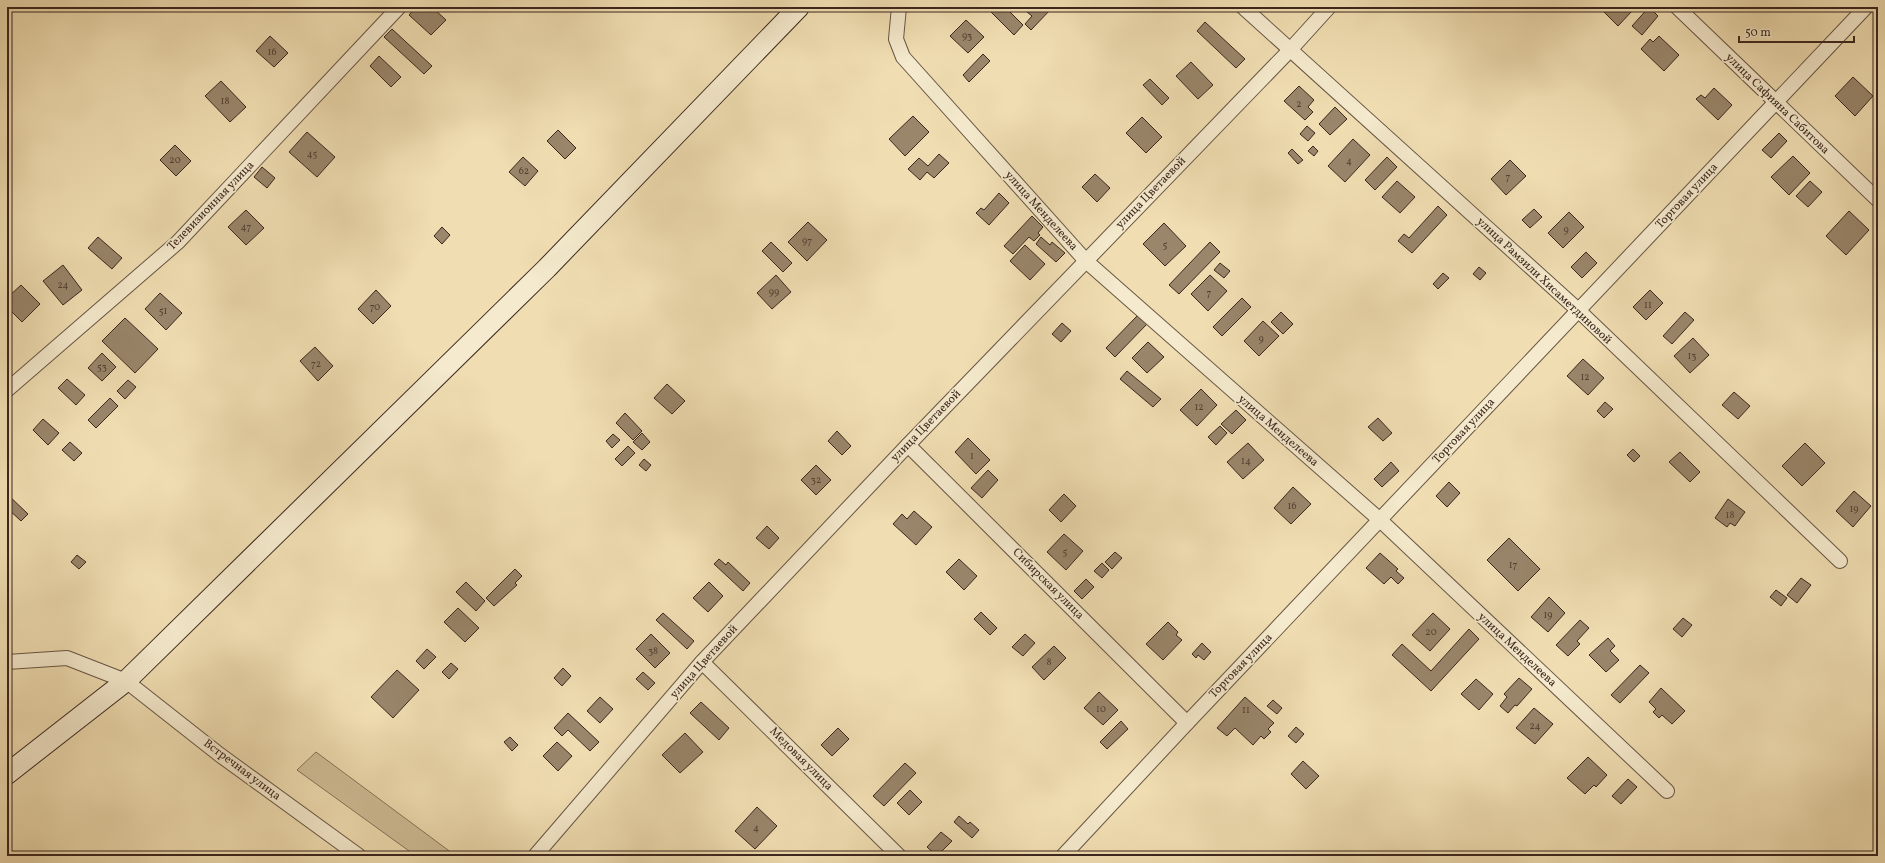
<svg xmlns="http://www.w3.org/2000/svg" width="1885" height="863" font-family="Vollkorn,serif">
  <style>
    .green { fill: #d1bf99; stroke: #86735c }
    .building { fill: #99866b; stroke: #3b271f }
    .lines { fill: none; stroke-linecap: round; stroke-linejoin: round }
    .street-casing { stroke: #685544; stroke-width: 16 }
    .secondary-casing { stroke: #3b271f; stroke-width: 22 }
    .street { stroke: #f5eacd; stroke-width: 14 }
    .secondary { stroke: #f5eacd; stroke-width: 20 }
    .labels { text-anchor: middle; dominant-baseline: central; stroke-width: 3.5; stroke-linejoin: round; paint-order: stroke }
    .number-label { font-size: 10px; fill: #523f32 }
    .street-label { font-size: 12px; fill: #3b271f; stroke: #f5eacd }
  </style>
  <rect width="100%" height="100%" fill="#f0deb2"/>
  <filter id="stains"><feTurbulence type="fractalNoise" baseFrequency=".005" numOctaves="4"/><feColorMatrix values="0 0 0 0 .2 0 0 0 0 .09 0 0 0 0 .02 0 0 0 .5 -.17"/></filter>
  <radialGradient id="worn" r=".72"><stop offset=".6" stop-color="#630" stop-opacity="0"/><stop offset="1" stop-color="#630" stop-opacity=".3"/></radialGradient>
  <path class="green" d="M 316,752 L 456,856 L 416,856 L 297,770 Z"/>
  <g class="building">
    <path d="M 416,7 L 432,7 L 446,20 L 431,35 L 409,15 Z"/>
    <path d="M 986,7 L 1005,7 L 1023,25 L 1014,35 Z"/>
    <path d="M 1032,7 L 1052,8 L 1031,30 L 1025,24 L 1032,16 L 1027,12 Z"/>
    <path d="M 1599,7 L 1629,7 L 1633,10 L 1618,26 Z"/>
    <path d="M 1649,7 L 1658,16 L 1642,35 L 1632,26 Z"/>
    <path d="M 966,20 L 984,37 L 968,53 L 950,36 Z"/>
    <path d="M 1205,22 L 1245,59 L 1236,68 L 1197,31 Z"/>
    <path d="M 392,29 L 432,66 L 424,74 L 384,37 Z"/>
    <path d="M 270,36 L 288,53 L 274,67 L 256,51 Z"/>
    <path d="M 1659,36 L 1679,55 L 1664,71 L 1641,49 L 1650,39 L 1653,42 Z"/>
    <path d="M 983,54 L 990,61 L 969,82 L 963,75 Z"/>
    <path d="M 379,56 L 401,77 L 391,87 L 370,66 Z"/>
    <path d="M 1191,62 L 1213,85 L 1198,99 L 1176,76 Z"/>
    <path d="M 1853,77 L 1873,96 L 1855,116 L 1835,96 Z"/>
    <path d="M 1150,79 L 1169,98 L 1162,105 L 1143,85 Z"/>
    <path d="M 221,81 L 246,107 L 230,122 L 205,96 Z"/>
    <path d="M 1299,86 L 1314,100 L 1308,107 L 1313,112 L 1305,120 L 1284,101 Z"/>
    <path d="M 1714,88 L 1732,105 L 1718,120 L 1696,99 L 1701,95 L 1705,98 Z"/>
    <path d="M 1335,107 L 1347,119 L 1330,135 L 1319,124 Z"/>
    <path d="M 913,116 L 929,132 L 905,156 L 889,139 Z"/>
    <path d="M 1142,117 L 1162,137 L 1146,153 L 1126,133 Z"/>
    <path d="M 1307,126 L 1315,133 L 1308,141 L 1300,134 Z"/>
    <path d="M 558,130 L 576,148 L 565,159 L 547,141 Z"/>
    <path d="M 307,132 L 335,157 L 317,177 L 289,152 Z"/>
    <path d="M 1779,133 L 1787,141 L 1771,158 L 1762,150 Z"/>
    <path d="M 1353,139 L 1370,155 L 1345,182 L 1328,166 Z"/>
    <path d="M 175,145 L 191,161 L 176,176 L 160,160 Z"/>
    <path d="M 1313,146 L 1318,151 L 1314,156 L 1308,151 Z"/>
    <path d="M 1292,149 L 1303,160 L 1298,164 L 1288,153 Z"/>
    <path d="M 939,154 L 949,163 L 934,178 L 927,172 L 920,180 L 908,169 L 919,158 L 928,166 Z"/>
    <path d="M 1793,156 L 1810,173 L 1789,195 L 1771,177 Z"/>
    <path d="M 523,157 L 538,171 L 525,186 L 509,172 Z"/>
    <path d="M 1387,157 L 1397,167 L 1375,190 L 1365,180 Z"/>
    <path d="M 1510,160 L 1526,176 L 1506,195 L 1491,179 Z"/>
    <path d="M 262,167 L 275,178 L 267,188 L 254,177 Z"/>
    <path d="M 1095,174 L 1110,188 L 1097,202 L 1082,187 Z"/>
    <path d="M 1397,181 L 1415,197 L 1400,213 L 1382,197 Z"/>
    <path d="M 1810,181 L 1822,192 L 1808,207 L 1796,196 Z"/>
    <path d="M 999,193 L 1009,203 L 989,225 L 976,213 L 981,208 L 984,210 Z"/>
    <path d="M 1438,206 L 1447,215 L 1412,253 L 1398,241 L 1404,234 L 1409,238 Z"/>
    <path d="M 1534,209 L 1542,217 L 1530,228 L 1522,220 Z"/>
    <path d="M 246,210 L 264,228 L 246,245 L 228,227 Z"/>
    <path d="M 1849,211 L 1869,230 L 1846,255 L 1826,236 Z"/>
    <path d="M 1569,212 L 1584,227 L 1563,248 L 1548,233 Z"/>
    <path d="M 1032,216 L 1043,227 L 1038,233 L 1040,235 L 1034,241 L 1029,237 L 1013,254 L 1004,246 Z"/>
    <path d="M 808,222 L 827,240 L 807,261 L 788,242 Z"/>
    <path d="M 1164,223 L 1186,246 L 1165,266 L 1143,244 Z"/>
    <path d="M 442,227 L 450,235 L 442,244 L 434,236 Z"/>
    <path d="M 98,237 L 122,258 L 112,269 L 88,248 Z"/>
    <path d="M 1041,237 L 1050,245 L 1052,242 L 1065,253 L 1056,262 L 1036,244 Z"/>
    <path d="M 771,242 L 792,263 L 783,272 L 762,251 Z"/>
    <path d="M 1210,242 L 1220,252 L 1179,294 L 1169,285 Z"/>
    <path d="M 1025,245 L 1045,264 L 1030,280 L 1010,261 Z"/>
    <path d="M 1586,252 L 1597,263 L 1582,278 L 1571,267 Z"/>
    <path d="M 1220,263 L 1230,271 L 1224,278 L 1214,270 Z"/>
    <path d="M 63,265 L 82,290 L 63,305 L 43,281 Z"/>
    <path d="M 1479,267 L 1486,273 L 1480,280 L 1473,274 Z"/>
    <path d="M 1443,273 L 1449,278 L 1438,289 L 1433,284 Z"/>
    <path d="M 776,275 L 791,292 L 772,309 L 757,293 Z"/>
    <path d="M 1210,275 L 1227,291 L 1208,311 L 1191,294 Z"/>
    <path d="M 21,285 L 40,304 L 22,322 L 7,307 L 7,298 Z"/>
    <path d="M 376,290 L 391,306 L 373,324 L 358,309 Z"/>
    <path d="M 1650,290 L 1663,303 L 1646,320 L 1633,307 Z"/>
    <path d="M 160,293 L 182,313 L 166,330 L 145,309 Z"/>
    <path d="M 1242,298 L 1251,307 L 1222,336 L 1213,327 Z"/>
    <path d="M 1281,312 L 1293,324 L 1283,334 L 1271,322 Z"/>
    <path d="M 1685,312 L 1694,320 L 1672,344 L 1663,336 Z"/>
    <path d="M 1138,315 L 1147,324 L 1115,357 L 1106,348 Z"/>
    <path d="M 125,318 L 158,349 L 135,373 L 102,341 Z"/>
    <path d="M 1263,321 L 1279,336 L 1259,356 L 1244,341 Z"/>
    <path d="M 1062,323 L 1071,331 L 1061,342 L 1052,334 Z"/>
    <path d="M 1693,338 L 1709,355 L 1690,373 L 1674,356 Z"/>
    <path d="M 1148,342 L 1164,357 L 1147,373 L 1132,358 Z"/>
    <path d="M 315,347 L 333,366 L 318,381 L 300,361 Z"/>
    <path d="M 102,353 L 116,367 L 102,381 L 88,368 Z"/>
    <path d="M 1583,359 L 1604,378 L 1588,395 L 1567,376 Z"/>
    <path d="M 1127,371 L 1161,399 L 1153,407 L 1120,379 Z"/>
    <path d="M 67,379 L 85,395 L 76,405 L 58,388 Z"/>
    <path d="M 128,380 L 136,387 L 125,399 L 117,391 Z"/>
    <path d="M 667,384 L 685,401 L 672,414 L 654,398 Z"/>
    <path d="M 1201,389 L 1217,405 L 1197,426 L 1180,410 Z"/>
    <path d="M 1734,392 L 1750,406 L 1738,419 L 1722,405 Z"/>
    <path d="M 110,398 L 118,406 L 96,428 L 88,420 Z"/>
    <path d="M 1605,402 L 1613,409 L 1604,418 L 1597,411 Z"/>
    <path d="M 1236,410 L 1246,420 L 1232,434 L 1221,424 Z"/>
    <path d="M 625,413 L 642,431 L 633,440 L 616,423 Z"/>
    <path d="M 1378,418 L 1392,433 L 1383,441 L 1368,427 Z"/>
    <path d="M 43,419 L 59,433 L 48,445 L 33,430 Z"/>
    <path d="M 1220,426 L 1227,433 L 1216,445 L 1208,437 Z"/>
    <path d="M 837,431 L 851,446 L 842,455 L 828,441 Z"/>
    <path d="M 642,433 L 650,442 L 642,450 L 633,442 Z"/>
    <path d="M 613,434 L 620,440 L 612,448 L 606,441 Z"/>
    <path d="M 968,438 L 990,460 L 976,474 L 955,452 Z"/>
    <path d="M 70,442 L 82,453 L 74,461 L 62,450 Z"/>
    <path d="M 1248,443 L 1264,460 L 1243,479 L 1227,462 Z"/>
    <path d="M 1805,443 L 1825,463 L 1802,486 L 1782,466 Z"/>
    <path d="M 628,446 L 635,453 L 622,466 L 615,459 Z"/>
    <path d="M 1633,449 L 1640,456 L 1634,462 L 1627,455 Z"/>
    <path d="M 1680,452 L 1700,472 L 1690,482 L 1669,462 Z"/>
    <path d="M 644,459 L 651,465 L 646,471 L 639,465 Z"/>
    <path d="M 1391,462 L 1399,471 L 1382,487 L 1374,479 Z"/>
    <path d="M 816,465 L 831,480 L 816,495 L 801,480 Z"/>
    <path d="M 988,470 L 998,480 L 982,498 L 971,488 Z"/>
    <path d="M 1449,482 L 1460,493 L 1447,507 L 1436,496 Z"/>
    <path d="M 1293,487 L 1311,504 L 1291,524 L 1274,508 Z"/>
    <path d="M 1854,491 L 1871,506 L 1853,527 L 1836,511 Z"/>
    <path d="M 7,494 L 28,514 L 21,521 L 7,508 Z"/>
    <path d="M 1064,494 L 1076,506 L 1061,522 L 1049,510 Z"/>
    <path d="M 1728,499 L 1745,512 L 1735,526 L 1730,523 L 1727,527 L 1715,518 Z"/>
    <path d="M 914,511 L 932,527 L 916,545 L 893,524 L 902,514 L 907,519 Z"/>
    <path d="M 767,526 L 779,538 L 769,549 L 756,538 Z"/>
    <path d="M 1064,534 L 1083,551 L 1066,570 L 1047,552 Z"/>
    <path d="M 1509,538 L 1540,569 L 1518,591 L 1487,560 Z"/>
    <path d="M 1115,552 L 1122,558 L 1112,569 L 1105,562 Z"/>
    <path d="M 1380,553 L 1398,569 L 1396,571 L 1404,578 L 1398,584 L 1391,577 L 1384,584 L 1366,568 Z"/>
    <path d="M 77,555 L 86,562 L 79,569 L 71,562 Z"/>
    <path d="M 719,559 L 726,565 L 728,562 L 750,583 L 743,591 L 714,564 Z"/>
    <path d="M 959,559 L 977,576 L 964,590 L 946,572 Z"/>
    <path d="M 1102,563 L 1109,570 L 1102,578 L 1094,571 Z"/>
    <path d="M 515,569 L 522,576 L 515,583 L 517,585 L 494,606 L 486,598 Z"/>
    <path d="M 1801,578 L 1811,585 L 1797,603 L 1787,595 Z"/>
    <path d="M 1086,579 L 1094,587 L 1082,599 L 1074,591 Z"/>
    <path d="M 466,582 L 485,601 L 476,611 L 456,592 Z"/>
    <path d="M 709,582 L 723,596 L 708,612 L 693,598 Z"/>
    <path d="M 1776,590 L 1787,598 L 1781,606 L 1770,597 Z"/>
    <path d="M 1549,597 L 1565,613 L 1548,632 L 1531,617 Z"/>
    <path d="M 458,608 L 479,628 L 465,642 L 444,622 Z"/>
    <path d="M 981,612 L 997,628 L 990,635 L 974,619 Z"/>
    <path d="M 663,613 L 694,641 L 687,649 L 656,620 Z"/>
    <path d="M 1433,613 L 1450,629 L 1430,651 L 1412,635 Z"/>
    <path d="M 1683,618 L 1692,625 L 1682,637 L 1673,629 Z"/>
    <path d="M 1580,620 L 1589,628 L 1577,641 L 1580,644 L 1568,656 L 1556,645 Z"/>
    <path d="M 1168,622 L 1178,632 L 1176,635 L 1182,640 L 1163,660 L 1146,644 Z"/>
    <path d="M 1469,629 L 1479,639 L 1431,691 L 1392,655 L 1402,644 L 1431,671 Z"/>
    <path d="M 651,634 L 670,653 L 655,668 L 636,649 Z"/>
    <path d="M 1025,634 L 1035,643 L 1023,656 L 1012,647 Z"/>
    <path d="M 1608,638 L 1615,646 L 1610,651 L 1619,660 L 1606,672 L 1589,655 Z"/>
    <path d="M 1202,643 L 1211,652 L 1204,660 L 1198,655 L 1196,658 L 1192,654 Z"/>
    <path d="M 1054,646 L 1066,658 L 1044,680 L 1032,667 Z"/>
    <path d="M 427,649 L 436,657 L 424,669 L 416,661 Z"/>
    <path d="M 451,663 L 458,669 L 449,679 L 442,672 Z"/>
    <path d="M 1640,665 L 1649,673 L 1620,703 L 1611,695 Z"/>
    <path d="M 563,668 L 571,676 L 562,686 L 554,678 Z"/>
    <path d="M 397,670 L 419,690 L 393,718 L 371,697 Z"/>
    <path d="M 643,672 L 655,683 L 648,690 L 636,679 Z"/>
    <path d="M 1519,678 L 1532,689 L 1517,706 L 1515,705 L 1508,713 L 1500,706 L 1507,697 L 1504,694 Z"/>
    <path d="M 1476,679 L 1493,694 L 1479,710 L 1461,694 Z"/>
    <path d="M 1661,688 L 1685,711 L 1672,724 L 1662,715 L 1659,718 L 1653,712 L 1656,709 L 1649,702 Z"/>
    <path d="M 1099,692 L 1118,710 L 1103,725 L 1084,708 Z"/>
    <path d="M 600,697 L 613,709 L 600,723 L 587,711 Z"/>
    <path d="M 1245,697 L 1274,723 L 1268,729 L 1271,732 L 1264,739 L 1261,736 L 1253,745 L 1235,728 L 1227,736 L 1217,728 Z"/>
    <path d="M 1273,700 L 1282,708 L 1277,714 L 1267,706 Z"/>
    <path d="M 701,702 L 729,728 L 719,740 L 690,713 Z"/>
    <path d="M 1534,708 L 1553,724 L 1535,744 L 1516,728 Z"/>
    <path d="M 568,713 L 599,742 L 590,751 L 568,730 L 562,736 L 554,728 Z"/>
    <path d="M 1121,721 L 1128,729 L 1107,749 L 1100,742 Z"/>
    <path d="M 1296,727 L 1304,734 L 1296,743 L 1288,736 Z"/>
    <path d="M 838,728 L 849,739 L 832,756 L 821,745 Z"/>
    <path d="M 685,733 L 703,752 L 680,773 L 662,755 Z"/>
    <path d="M 510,737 L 518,745 L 512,751 L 504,742 Z"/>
    <path d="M 557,742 L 572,756 L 558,771 L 543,756 Z"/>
    <path d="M 1588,757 L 1607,775 L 1596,787 L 1594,785 L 1585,794 L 1567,778 Z"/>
    <path d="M 1303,761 L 1319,776 L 1306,789 L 1291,774 Z"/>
    <path d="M 905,763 L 916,773 L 884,806 L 873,796 Z"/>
    <path d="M 1628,779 L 1637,787 L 1621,804 L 1612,796 Z"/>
    <path d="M 910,790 L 922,802 L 909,815 L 897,803 Z"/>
    <path d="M 757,807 L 777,826 L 755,849 L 735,831 Z"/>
    <path d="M 959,816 L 968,824 L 970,822 L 979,830 L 972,838 L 954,822 Z"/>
    <path d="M 941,832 L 952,841 L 937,856 L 927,847 Z"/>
  </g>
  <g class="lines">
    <defs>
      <g id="street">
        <path d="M 899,7 L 896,39 L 903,57 L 1086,261 L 1380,520 L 1667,791"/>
        <path d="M 1243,7 L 1578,310 L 1840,561"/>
        <path d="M 1677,7 L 1878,200"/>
        <path d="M 7,390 L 178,242 L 399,7"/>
        <path d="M 908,445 L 1187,723"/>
        <path d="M 7,662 L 67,658 L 126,681 L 220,755 L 359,856"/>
        <path d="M 702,662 L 899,856"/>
        <path d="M 535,856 L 702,662 L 908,445 L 1290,50 L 1329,7"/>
        <path d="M 1063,856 L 1187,723 L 1866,7"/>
      </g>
      <path id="secondary" d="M 7,774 L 126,681 L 547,268 L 799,7"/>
    </defs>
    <use href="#street" class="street-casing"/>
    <use href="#secondary" class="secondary-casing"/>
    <use href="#street" class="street"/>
    <use href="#secondary" class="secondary"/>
  </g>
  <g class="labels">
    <g class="number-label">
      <text x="967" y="36">93</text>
      <text x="272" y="52">16</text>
      <text x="225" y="101">18</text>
      <text x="1299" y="104">2</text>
      <text x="312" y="154">45</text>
      <text x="175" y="160">20</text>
      <text x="1349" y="161">4</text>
      <text x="524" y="171">62</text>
      <text x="1508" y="177">7</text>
      <text x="246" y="227">47</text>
      <text x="1566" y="230">9</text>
      <text x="807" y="241">97</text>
      <text x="1165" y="245">5</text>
      <text x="63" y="285">24</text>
      <text x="774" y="292">99</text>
      <text x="1209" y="293">7</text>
      <text x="1648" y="305">11</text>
      <text x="375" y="307">70</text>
      <text x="163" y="311">51</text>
      <text x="1261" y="339">9</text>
      <text x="1692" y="356">13</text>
      <text x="316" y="364">72</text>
      <text x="102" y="367">53</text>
      <text x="1585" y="377">12</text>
      <text x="1199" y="407">12</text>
      <text x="972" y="456">1</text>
      <text x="1246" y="461">14</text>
      <text x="816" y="480">32</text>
      <text x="1292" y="506">16</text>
      <text x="1854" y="509">19</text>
      <text x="1730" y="515">18</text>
      <text x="1065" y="552">5</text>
      <text x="1513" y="565">17</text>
      <text x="1548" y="615">19</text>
      <text x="1431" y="632">20</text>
      <text x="653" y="651">38</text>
      <text x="1049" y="662">8</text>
      <text x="1101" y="709">10</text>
      <text x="1246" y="710">11</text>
      <text x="1535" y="726">24</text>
      <text x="756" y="828">4</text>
    </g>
    <g class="street-label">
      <text transform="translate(1777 104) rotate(44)">улица Сафияна Сабитова</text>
      <text transform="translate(1151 193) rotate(-46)">улица Цветаевой</text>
      <text transform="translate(1687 196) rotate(-47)">Торговая улица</text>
      <text transform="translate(211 206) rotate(-46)">Телевизионная улица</text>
      <text transform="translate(1041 211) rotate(48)">улица Менделеева</text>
      <text transform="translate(1544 281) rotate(43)">улица Рамзили Хисаметдиновой</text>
      <text transform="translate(926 426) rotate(-46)">улица Цветаевой</text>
      <text transform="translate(1278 431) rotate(41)">улица Менделеева</text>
      <text transform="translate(1464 431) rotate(-47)">Торговая улица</text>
      <text transform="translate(1048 584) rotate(45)">Сибирская улица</text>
      <text transform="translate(1517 650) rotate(43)">улица Менделеева</text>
      <text transform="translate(704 662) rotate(-48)">улица Цветаевой</text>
      <text transform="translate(1241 666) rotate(-46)">Торговая улица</text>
      <text transform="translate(801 759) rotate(45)">Медовая улица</text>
      <text transform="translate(242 770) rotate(37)">Встречная улица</text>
    </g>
  </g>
  <rect width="1885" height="863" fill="none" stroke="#f0deb2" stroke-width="24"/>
  <rect x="8" y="8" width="1869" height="847" fill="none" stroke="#3b271f" stroke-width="2"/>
  <rect x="12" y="12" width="1861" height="839" fill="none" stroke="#3b271f"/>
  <path d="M1739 36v6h115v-6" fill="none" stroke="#3b271f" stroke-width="2"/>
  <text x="1745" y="36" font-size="12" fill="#3b271f" stroke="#f5eacd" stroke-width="3" paint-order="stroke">50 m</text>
  <rect width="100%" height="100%" filter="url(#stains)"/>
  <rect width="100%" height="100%" fill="url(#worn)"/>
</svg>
